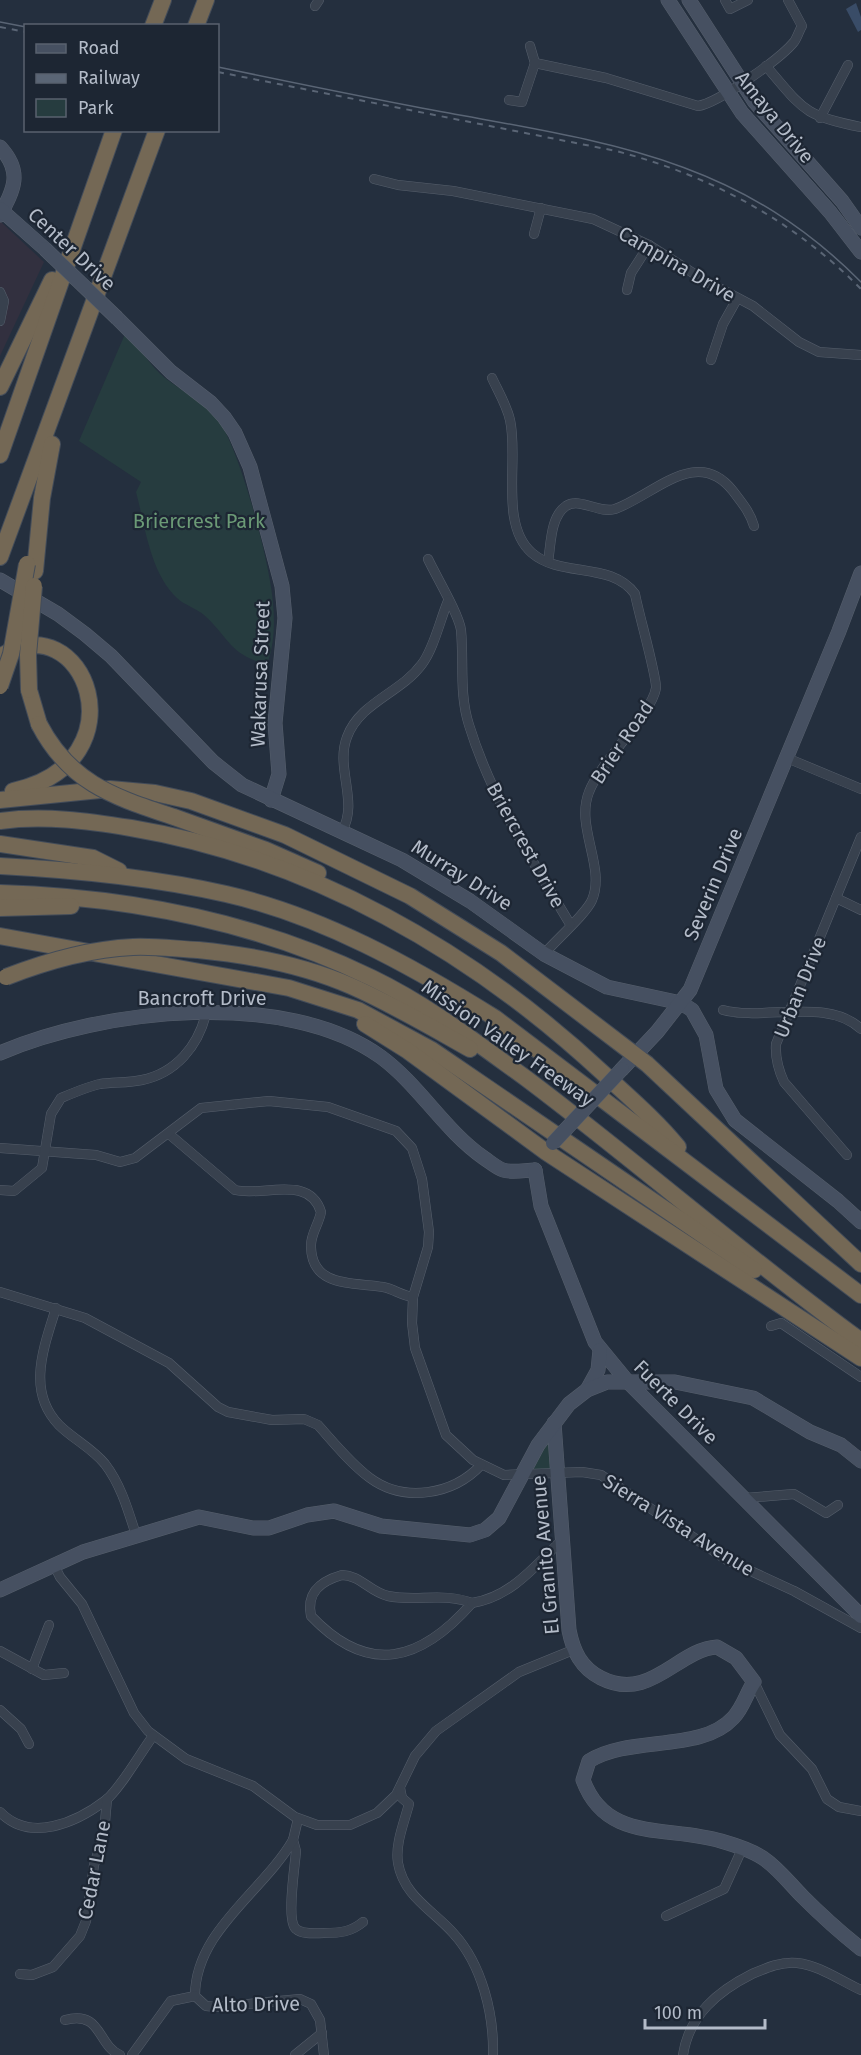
<svg xmlns="http://www.w3.org/2000/svg" width="861" height="2055" font-family="'Fira Sans',sans-serif">
  <style>
    .medical { fill: #32303f }
    .green { fill: #263c3f }
    .water { fill: #394c67 }
    .lines { fill: none; stroke-linecap: round; stroke-linejoin: round }
    .street-casing { stroke: #565f6c; stroke-width: 10 }
    .secondary-casing { stroke: #565f6c; stroke-width: 15 }
    .highway-casing { stroke: #434c59; stroke-width: 18 }
    .street { stroke: #38414e; stroke-width: 9 }
    .secondary { stroke: #465061; stroke-width: 14 }
    .highway { stroke: #746855; stroke-width: 16 }
    .tram { stroke: #5a6575; stroke-width: 1.5 }
    .rail { stroke: #5a6575; stroke-width: 2; stroke-dasharray: 6 6; stroke-linecap: butt }
    .secondary-bridge-casing { stroke: #565f6c; stroke-width: 15; stroke-linecap: butt }
    .highway-bridge-casing { stroke: #434c59; stroke-width: 18; stroke-linecap: butt }
    .secondary-bridge { stroke: #465061; stroke-width: 14 }
    .highway-bridge { stroke: #746855; stroke-width: 16 }
    .labels { text-anchor: middle; dominant-baseline: central; stroke-width: 4.5; stroke-linejoin: round; paint-order: stroke }
    .street-label { font-size: 20px; fill: #b4bcc9; stroke: #1d2633 }
    .park-label { font-size: 20px; fill: #6b9a76; stroke: #1d2633 }
  </style>
  <rect width="100%" height="100%" fill="#242f3e"/>
  <path class="medical" d="M 0,221 L 44,262 L 0,356 Z"/>
  <g class="green">
    <path d="M 125,334 C 140,347 150,366 165,378 C 182,391 201,401 216,417 C 238,443 266,551 271,587 C 275,611 276,642 267,664 C 230,656 228,636 204,615 C 196,608 184,605 177,598 C 150,573 145,525 136,492 L 141,482 L 79,441 Z"/>
    <path d="M 546,1443 L 549,1444 L 551,1471 L 529,1473 Z"/>
  </g>
  <path class="water" d="M 856,3 L 861,17 L 861,30 L 858,32 L 846,9 Z"/>
  <g class="lines">
    <defs>
      <g id="street">
        <path d="M 725,0 L 730,9 L 748,0"/>
        <path d="M 315,6 L 319,0"/>
        <path d="M 530,46 L 535,63 L 606,78 L 698,106 C 718,103 780,59 794,42 C 797,38 799,31 802,26 L 788,0"/>
        <path d="M 766,66 C 803,109 803,116 861,127"/>
        <path d="M 509,100 L 522,102 L 535,63"/>
        <path d="M 820,118 L 848,65"/>
        <path d="M 374,179 L 398,185 L 453,191 L 593,219 L 649,245 L 704,280 L 753,306 L 799,342 L 819,352 L 861,355"/>
        <path d="M 534,234 L 541,208"/>
        <path d="M 627,290 L 631,273 L 649,245"/>
        <path d="M 0,292 L 4,301 L 0,321"/>
        <path d="M 711,360 L 723,324 L 737,299"/>
        <path d="M 492,378 C 498,391 507,406 510,420 C 519,458 499,525 532,553 C 561,578 611,561 635,594 C 638,611 657,677 656,688 C 652,714 600,762 589,792 C 575,827 606,867 592,900 C 586,914 556,940 544,954"/>
        <path d="M 428,559 C 436,576 459,614 461,630 C 464,662 459,694 469,725 C 491,797 532,860 570,924"/>
        <path d="M 548,562 C 551,545 550,517 566,506 C 580,497 599,514 615,509 C 654,495 697,445 733,491 C 742,503 750,512 754,526"/>
        <path d="M 787,758 L 861,789"/>
        <path d="M 342,831 C 359,802 335,768 347,737 C 360,702 401,693 422,664 C 434,648 440,620 448,601"/>
        <path d="M 836,898 L 861,910"/>
        <path d="M 723,1010 C 764,1021 828,997 861,1029"/>
        <path d="M 169,1134 L 235,1190 C 263,1197 309,1174 321,1212 C 319,1224 310,1235 311,1247 C 312,1288 354,1282 383,1287 C 394,1289 402,1296 413,1297"/>
        <path d="M 0,1148 L 96,1155 L 120,1162 L 135,1158 L 201,1108 L 269,1101 L 328,1107 L 396,1131 L 412,1148 L 422,1179 L 429,1232 L 428,1247 L 413,1297 L 412,1323 L 415,1348 L 446,1435 L 473,1460 L 504,1475 L 582,1472 L 601,1475 L 727,1560 L 794,1591 L 861,1628"/>
        <path d="M 847,1155 L 784,1082 C 778,1069 775,1058 776,1044 L 861,837"/>
        <path d="M 0,1190 L 14,1191 L 42,1168 L 51,1114 L 61,1098 C 73,1093 87,1087 100,1084 C 114,1082 128,1083 142,1080 C 176,1073 198,1046 206,1014"/>
        <path d="M 0,1292 L 85,1318 L 169,1363 L 218,1407 L 228,1412 L 272,1420 L 304,1419 L 318,1425 C 334,1443 351,1464 370,1478 C 404,1503 453,1495 481,1465"/>
        <path d="M 56,1308 C 44,1347 26,1391 59,1425 C 73,1439 92,1448 105,1464 C 121,1485 128,1510 136,1535"/>
        <path d="M 771,1326 L 781,1323 L 861,1377"/>
        <path d="M 745,1498 L 794,1494 L 826,1513 L 838,1505"/>
        <path d="M 54,1565 L 60,1577 L 82,1604 L 134,1713 L 148,1731 L 186,1759 L 253,1786 L 295,1817 L 317,1825 L 350,1825 L 377,1813 L 396,1795 L 415,1756 L 436,1731 L 519,1672 L 573,1650"/>
        <path d="M 342,1575 C 360,1575 370,1592 388,1596 C 416,1602 443,1592 472,1603 C 421,1661 369,1677 311,1616 C 306,1592 321,1581 342,1575 Z"/>
        <path d="M 472,1603 C 511,1597 535,1566 562,1540"/>
        <path d="M 0,1651 L 44,1675 L 64,1673"/>
        <path d="M 32,1669 L 49,1625"/>
        <path d="M 754,1682 L 780,1735 L 812,1769 L 827,1799 L 839,1807 L 861,1811"/>
        <path d="M 0,1710 L 21,1729 L 29,1744"/>
        <path d="M 400,1788 L 402,1798 L 409,1804 C 404,1823 395,1844 398,1863 C 404,1897 433,1910 454,1934 C 482,1965 494,2014 493,2055"/>
        <path d="M 0,1812 C 30,1843 76,1823 106,1800 C 120,1789 141,1752 153,1736"/>
        <path d="M 298,1819 L 293,1840 L 296,1851 C 295,1866 286,1921 296,1929 C 303,1935 316,1933 324,1933 C 340,1933 351,1932 363,1922"/>
        <path d="M 293,1840 C 263,1892 195,1931 195,1996 L 206,2006 L 216,2007 L 300,1999 L 311,2004 L 320,2020 L 324,2055"/>
        <path d="M 666,1916 L 724,1889 L 742,1849"/>
        <path d="M 20,1974 L 32,1975 L 53,1967 L 80,1936 L 86,1921 L 94,1865 L 104,1834 L 107,1799"/>
        <path d="M 65,2020 C 102,2010 97,2045 120,2055"/>
        <path d="M 132,2055 L 171,2001 L 195,1996"/>
        <path d="M 295,2055 L 322,2033"/>
        <path d="M 683,2055 C 689,2015 718,1991 752,1974 C 766,1968 782,1961 797,1963 C 819,1965 841,1981 861,1990"/>
      </g>
      <g id="secondary">
        <path d="M 668,0 L 742,113 L 830,212 L 861,252"/>
        <path d="M 689,0 L 754,101 L 842,201 L 861,228"/>
        <path d="M 0,147 C 23,172 14,189 0,215"/>
        <path d="M 0,209 L 45,249"/>
        <path d="M 117,318 L 171,372 L 211,403 L 224,417 L 235,433 L 250,467 L 282,586 L 285,618 L 275,723 L 279,774 L 271,800"/>
        <path d="M 0,580 L 58,614 L 85,634 L 111,656 L 213,762 L 242,785 L 402,860 L 470,901 L 544,954 L 607,987 L 681,1003 L 692,1010 L 706,1035 L 716,1089 L 735,1120 L 838,1201 L 861,1222"/>
        <path d="M 0,1053 C 102,1009 286,988 381,1057 C 420,1086 444,1130 484,1158 C 490,1162 497,1168 503,1170 C 512,1173 526,1170 535,1170"/>
        <path d="M 622,1069 L 657,1032 L 690,990 L 839,631 L 861,573"/>
        <path d="M 535,1170 L 541,1206 L 595,1342 L 627,1381 L 861,1616"/>
        <path d="M 587,1390 L 598,1370 L 600,1350"/>
        <path d="M 554,1423 L 569,1630 C 573,1651 581,1668 601,1678 C 650,1703 678,1649 717,1647 L 736,1658 L 754,1682 C 746,1694 743,1708 733,1718 C 701,1753 630,1735 589,1761 L 583,1780 C 606,1843 668,1825 721,1841 C 735,1845 751,1850 763,1858 C 779,1869 790,1884 803,1897 C 821,1915 841,1933 861,1949"/>
        <path d="M 0,1590 L 83,1552 L 199,1517 L 253,1528 L 269,1528 L 307,1515 L 334,1511 L 381,1526 L 470,1535 L 485,1530 L 499,1518 L 538,1445 L 569,1404 L 587,1390 L 607,1382 L 675,1382 L 753,1398 L 810,1432 L 841,1445 L 861,1461"/>
      </g>
      <g id="highway">
        <path d="M 153,26 L 163,0"/>
        <path d="M 196,26 L 206,0"/>
        <path d="M 0,387 L 52,280"/>
        <path d="M 0,455 L 114,130"/>
        <path d="M 0,557 L 157,130"/>
        <path d="M 35,571 L 42,498 L 52,444"/>
        <path d="M 0,657 C 84,601 145,762 13,791"/>
        <path d="M 29,690 L 39,724"/>
        <path d="M 0,800 L 110,789 L 155,793 L 191,801 L 285,835 L 410,896 L 501,953 L 647,1064 L 861,1264"/>
        <path d="M 174,817 L 266,850 L 318,873"/>
        <path d="M 0,821 C 44,815 88,821 131,828 C 310,858 472,951 604,1074 C 630,1098 656,1120 678,1147"/>
        <path d="M 0,844 L 93,858 L 119,871"/>
        <path d="M 0,866 C 76,870 151,877 226,894 C 322,916 412,966 495,1018 L 861,1295"/>
        <path d="M 0,893 C 128,897 257,922 372,978 C 428,1005 477,1043 527,1079 C 640,1164 747,1258 861,1341"/>
        <path d="M 0,908 L 71,906"/>
        <path d="M 0,936 L 289,988 L 358,1010 L 432,1050 L 754,1270"/>
        <path d="M 198,950 C 250,955 303,965 351,986 C 392,1004 431,1027 470,1049"/>
        <path d="M 365,1024 L 408,1051 L 546,1152 L 861,1358"/>
      </g>
    </defs>
    <use href="#street" class="street-casing"/>
    <use href="#secondary" class="secondary-casing"/>
    <use href="#highway" class="highway-casing"/>
    <use href="#street" class="street"/>
    <use href="#secondary" class="secondary"/>
    <use href="#highway" class="highway"/>
    <g class="tram">
      <path d="M 0,22 L 26,27"/>
      <path d="M 218,67 C 295,83 372,99 449,113 C 611,143 739,159 861,282"/>
    </g>
    <g class="rail">
      <path d="M 0,27 L 26,32"/>
      <path d="M 218,72 L 616,151 C 709,175 793,220 861,289"/>
    </g>
    <defs>
      <g id="secondary-bridge">
        <path d="M 45,249 L 117,318"/>
        <path d="M 553,1143 L 622,1069"/>
      </g>
      <g id="highway-bridge">
        <path d="M 0,686 L 11,654 L 27,564"/>
        <path d="M 29,690 L 28,655 L 34,586"/>
        <path d="M 39,724 C 70,784 115,797 174,817"/>
        <path d="M 6,977 C 47,961 89,949 133,947 C 154,946 177,949 198,950"/>
      </g>
    </defs>
    <use href="#secondary-bridge" class="secondary-bridge-casing"/>
    <use href="#highway-bridge" class="highway-bridge-casing"/>
    <use href="#secondary-bridge" class="secondary-bridge"/>
    <use href="#highway-bridge" class="highway-bridge"/>
  </g>
  <g class="labels">
    <g class="street-label">
      <text transform="translate(775 117) rotate(51)">Amaya Drive</text>
      <text transform="translate(72 249) rotate(43)">Center Drive</text>
      <text transform="translate(677 264) rotate(30)">Campina Drive</text>
      <text transform="translate(260 674) rotate(-88)">Wakarusa Street</text>
      <text transform="translate(622 742) rotate(-56)">Brier Road</text>
      <text transform="translate(526 845) rotate(61)">Briercrest Drive</text>
      <text transform="translate(462 875) rotate(32)">Murray Drive</text>
      <text transform="translate(713 884) rotate(-67)">Severin Drive</text>
      <text transform="translate(800 987) rotate(-68)">Urban Drive</text>
      <text x="202" y="998">Bancroft Drive</text>
      <text transform="translate(508 1043) rotate(35)">Mission Valley Freeway</text>
      <text transform="translate(676 1402) rotate(45)">Fuerte Drive</text>
      <text transform="translate(679 1525) rotate(32)">Sierra Vista Avenue</text>
      <text transform="translate(545 1555) rotate(-95)">El Granito Avenue</text>
      <text transform="translate(94 1870) rotate(-79)">Cedar Lane</text>
      <text transform="translate(256 2004) rotate(-1)">Alto Drive</text>
    </g>
    <g class="park-label">
      <text x="199" y="521">Briercrest Park</text>
    </g>
  </g>
  <rect x="24" y="24" width="195" height="108" fill="#1d2633" stroke="#59626f" stroke-width="1.5"/>
  <rect x="36" y="44" width="30" height="9" fill="#465061" stroke="#59626f" stroke-width="1.5"/>
  <text x="78" y="54" font-size="18" fill="#b4bcc9">Road</text>
  <rect x="36" y="74" width="30" height="9" fill="#5a6575" stroke="#59626f" stroke-width="1.5"/>
  <text x="78" y="84" font-size="18" fill="#b4bcc9">Railway</text>
  <rect x="36" y="99" width="30" height="18" fill="#263c3f" stroke="#59626f" stroke-width="1.5"/>
  <text x="78" y="114" font-size="18" fill="#b4bcc9">Park</text>
  <path d="M645 2019v9h120v-9" fill="none" stroke="#b4bcc9" stroke-width="3"/>
  <text x="654" y="2019" font-size="18" fill="#b4bcc9" stroke="#1d2633" stroke-width="4.5" paint-order="stroke">100 m</text>
</svg>
